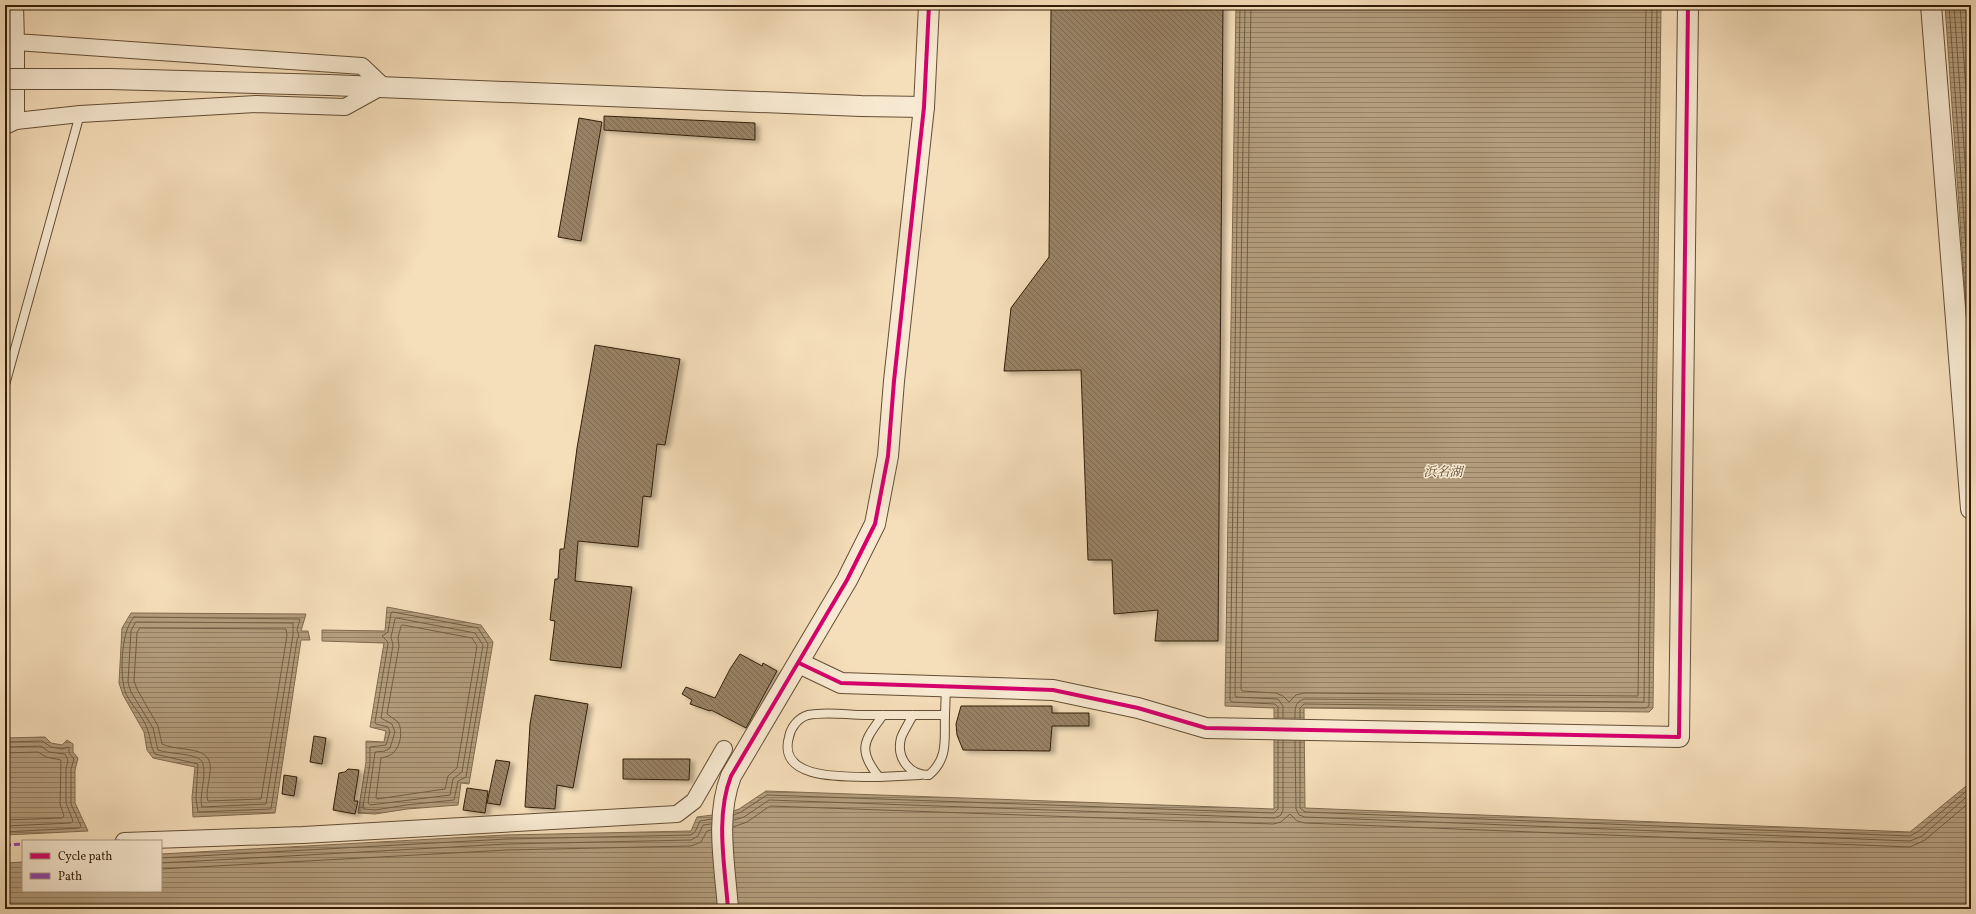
<svg xmlns="http://www.w3.org/2000/svg" width="1976" height="914" font-family="Vollkorn,'Noto Serif JP',serif">
  <style>
    .water { fill: url(#water-rules); stroke: #806a4e }
    .lines { fill: none; stroke-linecap: round; stroke-linejoin: round }
    .shore { stroke: #735e42; stroke-width: 1 }
    .building { fill: url(#building-back-hatch); stroke: #331e08; filter: url(#shadow) }
    .service-casing { stroke: #644e34; stroke-width: 10 }
    .minor-casing { stroke: #644e34; stroke-width: 18 }
    .tertiary-casing { stroke: #644e34; stroke-width: 22 }
    .service { stroke: #f8ead2; stroke-width: 8 }
    .minor { stroke: #f8ead2; stroke-width: 16 }
    .tertiary { stroke: #f8ead2; stroke-width: 20 }
    .tertiary-bridge-casing { stroke: #644e34; stroke-width: 22; stroke-linecap: butt }
    .tertiary-bridge { stroke: #f8ead2; stroke-width: 20 }
    .quiet { stroke: #8e44ad; stroke-width: 3; stroke-dasharray: 6 3; stroke-linecap: butt }
    .cycleway-casing { stroke: #f8ead2; stroke-width: 6 }
    .cycleway { stroke: #d6006c; stroke-width: 4 }
    .labels { text-anchor: middle; dominant-baseline: central; stroke-width: 3; stroke-linejoin: round; paint-order: stroke }
    .water-label { font-size: 13px; font-style: italic; fill: #604a31; stroke: #f8ead2 }
  </style>
  <defs>
    <pattern id="water-rules" width="6" height="5" patternUnits="userSpaceOnUse"><rect width="6" height="5" fill="#b39d7d"/><path d="M0 2.5h6" fill="none" stroke="#927f64"/></pattern>
    <pattern id="building-back-hatch" width="6" height="6" patternUnits="userSpaceOnUse"><rect width="6" height="6" fill="#988265"/><path d="M-1 5l2 2M0 0l6 6M5-1l2 2" fill="none" stroke="#7d6a51"/></pattern>
    <filter id="shadow"><feDropShadow dx="4.5" dy="2.5" stdDeviation="2" flood-color="#0004"/></filter>
  </defs>
  <rect width="100%" height="100%" fill="#f5deba"/>
  <filter id="stains"><feTurbulence type="fractalNoise" baseFrequency=".005" numOctaves="4"/><feColorMatrix values="0 0 0 0 .2 0 0 0 0 .09 0 0 0 0 .02 0 0 0 .5 -.17"/></filter>
  <radialGradient id="worn" r=".72"><stop offset=".6" stop-color="#630" stop-opacity="0"/><stop offset="1" stop-color="#630" stop-opacity=".3"/></radialGradient>
  <g class="water">
    <path d="M 1236,5 L 1661,5 L 1653,708 L 1649,712 L 1304,708 L 1305,808 L 1910,832 L 1971,782 L 1971,909 L 5,909 L 5,863 L 23,862 L 23,891 L 161,891 L 161,854 L 506,835 L 691,831 L 697,817 L 728,813 L 739,809 L 766,791 L 1274,809 L 1274,708 L 1225,706 Z"/>
    <path d="M 1945,5 L 1971,5 L 1971,378 Z"/>
    <path d="M 387,607 L 481,625 L 493,642 L 469,784 L 461,783 L 458,805 L 407,809 L 375,814 L 358,813 L 366,762 L 366,741 L 384,742 L 386,731 L 370,727 L 384,643 L 322,641 L 322,630 L 385,631 Z"/>
    <path d="M 131,613 L 306,614 L 301,631 L 308,631 L 310,640 L 301,640 L 275,813 L 193,817 L 192,797 L 195,767 L 153,758 L 147,750 L 144,732 L 123,695 L 119,683 L 122,628 Z"/>
    <path d="M 45,737 L 51,743 L 62,745 L 67,740 L 73,744 L 73,752 L 78,758 L 75,770 L 75,803 L 88,831 L 5,835 L 5,738 Z"/>
  </g>
  <g class="lines">
    <g class="shore">
      <path d="M 1240,5 L 1230,700 L 1232,702 L 1275,704 L 1278,707 L 1278,718"/>
      <path d="M 1245,5 L 1235,695 L 1236,697 L 1278,699 L 1283,706 L 1283,718"/>
      <path d="M 1251,5 L 1241,689 L 1242,691 L 1276,693 L 1283,696 L 1289,702 L 1296,695 L 1304,693 L 1638,696 L 1646,5"/>
      <path d="M 1949,5 L 1971,320"/>
      <path d="M 1954,5 L 1971,247"/>
      <path d="M 1960,5 L 1971,160"/>
      <path d="M 393,612 L 478,628 L 488,644 L 466,777 L 458,781 L 454,800 L 406,805 L 375,810 L 364,809 L 363,807 L 370,763 L 370,747 L 386,745 L 390,732 L 388,727 L 376,724 L 375,722 L 388,644 L 387,641 L 382,636 L 388,632 L 391,613 Z"/>
      <path d="M 134,617 L 300,619 L 297,630 L 299,636 L 297,640 L 271,809 L 198,812 L 196,798 L 198,764 L 155,754 C 150,746 151,739 148,731 C 144,717 132,706 126,694 C 119,677 121,630 134,617 Z"/>
      <path d="M 397,618 L 475,633 L 483,645 L 462,772 L 453,779 L 450,795 L 370,805 L 368,803 L 375,752 L 385,751 L 390,748 L 395,732 L 392,724 L 381,718 L 393,645 L 391,637 L 395,619 Z"/>
      <path d="M 136,622 L 293,623 L 293,635 L 266,804 L 202,807 C 198,795 211,764 198,758 C 186,753 170,754 158,750 L 153,728 L 131,692 L 128,682 L 131,631 Z"/>
      <path d="M 403,625 L 472,638 L 477,646 L 457,768 L 448,776 L 445,789 L 377,799 L 376,797 L 381,758 C 385,757 390,756 393,753 C 401,746 403,730 398,722 L 387,714 L 399,646 L 398,638 L 401,626 Z"/>
      <path d="M 140,628 L 286,629 L 287,635 L 261,799 L 208,801 C 203,787 221,759 199,752 C 187,748 173,749 162,744 L 158,726 L 137,689 L 134,681 L 137,633 Z"/>
      <path d="M 1295,719 C 1295,710 1294,702 1304,699 L 1644,702 L 1652,5"/>
      <path d="M 1300,719 L 1300,708 L 1304,704 L 1646,708 L 1649,706 L 1657,5"/>
      <path d="M 1295,741 L 1296,809 L 1299,815 L 1305,817 L 1910,841 L 1922,836 L 1971,793"/>
      <path d="M 1300,741 L 1300,808 L 1305,812 L 1910,836 L 1919,831 L 1971,787"/>
      <path d="M 5,742 L 42,741 L 51,747 L 62,749 L 69,747 L 69,753 L 74,759 L 71,769 L 71,804 L 81,826 L 79,828 L 5,832"/>
      <path d="M 5,747 L 41,746 L 49,752 L 65,754 L 68,760 L 66,769 L 66,803 L 73,821 L 71,823 L 5,826"/>
      <path d="M 5,753 L 38,752 L 46,757 L 61,760 L 60,804 L 64,816 L 62,818 L 5,820"/>
      <path d="M 734,815 L 741,812 L 767,795 L 1274,813 L 1278,809 L 1278,740"/>
      <path d="M 734,820 L 744,817 L 769,800 L 1275,818 L 1281,815 L 1283,810 L 1283,740"/>
      <path d="M 733,827 L 747,822 L 770,806 L 1273,824 L 1281,822 L 1290,814 L 1297,821 L 1305,823 L 1910,847 L 1925,840 L 1971,801"/>
      <path d="M 161,858 L 507,839 L 691,835 L 695,832 L 700,821 L 712,819"/>
      <path d="M 161,863 L 507,844 L 691,840 L 698,836 L 703,825 L 711,824"/>
      <path d="M 161,869 L 507,850 L 691,846 L 701,842 L 707,831 L 711,830"/>
    </g>
  </g>
  <g class="building">
    <path d="M 1051,5 L 1223,5 L 1218,641 L 1155,641 L 1158,610 L 1114,614 L 1112,560 L 1088,560 L 1081,370 L 1004,371 L 1011,308 L 1049,257 Z"/>
    <path d="M 604,116 L 755,123 L 755,140 L 604,130 Z"/>
    <path d="M 579,118 L 602,122 L 581,241 L 558,237 Z"/>
    <path d="M 595,345 L 680,359 L 665,445 L 657,444 L 651,497 L 643,496 L 638,547 L 578,541 L 575,581 L 632,587 L 621,668 L 550,660 L 555,621 L 550,620 L 555,579 L 558,579 L 560,549 L 564,549 L 577,448 Z"/>
    <path d="M 740,654 L 762,666 L 763,663 L 777,671 L 746,728 L 711,710 L 710,711 L 690,704 L 692,700 L 682,694 L 686,687 L 715,698 L 730,669 Z"/>
    <path d="M 535,695 L 588,704 L 573,788 L 557,785 L 555,809 L 525,807 L 530,724 Z"/>
    <path d="M 961,706 L 1052,706 L 1052,713 L 1089,713 L 1089,726 L 1052,726 L 1050,751 L 963,750 L 957,735 L 956,724 Z"/>
    <path d="M 314,736 L 326,738 L 322,764 L 310,762 Z"/>
    <path d="M 623,759 L 690,759 L 689,780 L 623,779 Z"/>
    <path d="M 496,760 L 510,762 L 500,805 L 487,803 Z"/>
    <path d="M 348,769 L 359,770 L 354,801 L 358,801 L 355,814 L 333,810 L 339,773 L 345,772 Z"/>
    <path d="M 284,775 L 297,777 L 294,796 L 282,794 Z"/>
    <path d="M 467,788 L 488,791 L 485,813 L 463,810 Z"/>
  </g>
  <g class="lines">
    <defs>
      <g id="service">
        <path d="M 5,385 L 80,114"/>
        <path d="M 883,715 C 865,740 856,749 879,777 C 853,776 776,783 789,737 C 791,727 798,718 808,715 C 827,711 847,715 866,715 C 892,715 919,715 945,715 L 946,686"/>
        <path d="M 913,715 C 909,723 904,730 901,738 C 896,758 909,775 929,775 C 949,758 944,739 945,715"/>
        <path d="M 879,777 L 920,775"/>
      </g>
      <g id="minor">
        <path d="M 5,42 L 16,42 L 16,121"/>
        <path d="M 5,126 L 16,121 L 80,114 L 256,104 L 345,107 L 383,86 L 362,66 L 16,42 L 15,5"/>
        <path d="M 124,841 L 303,835 L 677,814 L 694,801 L 724,749"/>
      </g>
      <g id="tertiary">
        <path d="M 1931,5 L 1971,509"/>
        <path d="M 329,85 L 861,106 L 924,107"/>
        <path d="M 799,663 L 841,683 L 1053,690 L 1138,708 L 1206,728 L 1679,737 L 1688,5"/>
        <path d="M 728,909 C 725,866 715,817 731,776 L 847,580 L 875,524 L 888,456 L 894,381 L 924,107 L 929,5"/>
      </g>
    </defs>
    <use href="#service" class="service-casing"/>
    <use href="#minor" class="minor-casing"/>
    <use href="#tertiary" class="tertiary-casing"/>
    <use href="#service" class="service"/>
    <use href="#minor" class="minor"/>
    <use href="#tertiary" class="tertiary"/>
    <defs>
      <path id="tertiary-bridge" d="M 5,79 L 110,79 L 329,85"/>
    </defs>
    <use href="#tertiary-bridge" class="tertiary-bridge-casing"/>
    <use href="#tertiary-bridge" class="tertiary-bridge"/>
    <g class="quiet">
      <path d="M 114,841 L 124,841"/>
      <path d="M 5,845 L 23,844"/>
    </g>
    <defs>
      <g id="cycleway">
        <path d="M 799,663 L 841,683 L 1053,690 L 1138,708 L 1206,728 L 1679,737 L 1688,5"/>
        <path d="M 728,909 C 725,866 715,817 731,776 L 847,580 L 875,524 L 888,456 L 894,381 L 924,107 L 929,5"/>
      </g>
    </defs>
    <use href="#cycleway" class="cycleway-casing"/>
    <use href="#cycleway" class="cycleway"/>
  </g>
  <g class="labels">
    <g class="water-label">
      <text x="1443" y="473">浜名湖</text>
    </g>
  </g>
  <rect width="1976" height="914" fill="none" stroke="#f5deba" stroke-width="20"/>
  <rect x="6" y="6" width="1964" height="902" fill="none" stroke="#331e08" stroke-width="2"/>
  <rect x="10" y="10" width="1956" height="894" fill="none" stroke="#331e08"/>
  <rect x="22" y="840" width="140" height="52" fill="#f8ead2" stroke="#a99881"/>
  <rect x="30" y="853" width="20" height="6" fill="#d6006c" stroke="#a99881"/>
  <text x="58" y="860" font-size="12" fill="#331e08">Cycle path</text>
  <rect x="30" y="873" width="20" height="6" fill="#8e44ad" stroke="#a99881"/>
  <text x="58" y="880" font-size="12" fill="#331e08">Path</text>
  <rect width="100%" height="100%" filter="url(#stains)"/>
  <rect width="100%" height="100%" fill="url(#worn)"/>
</svg>
